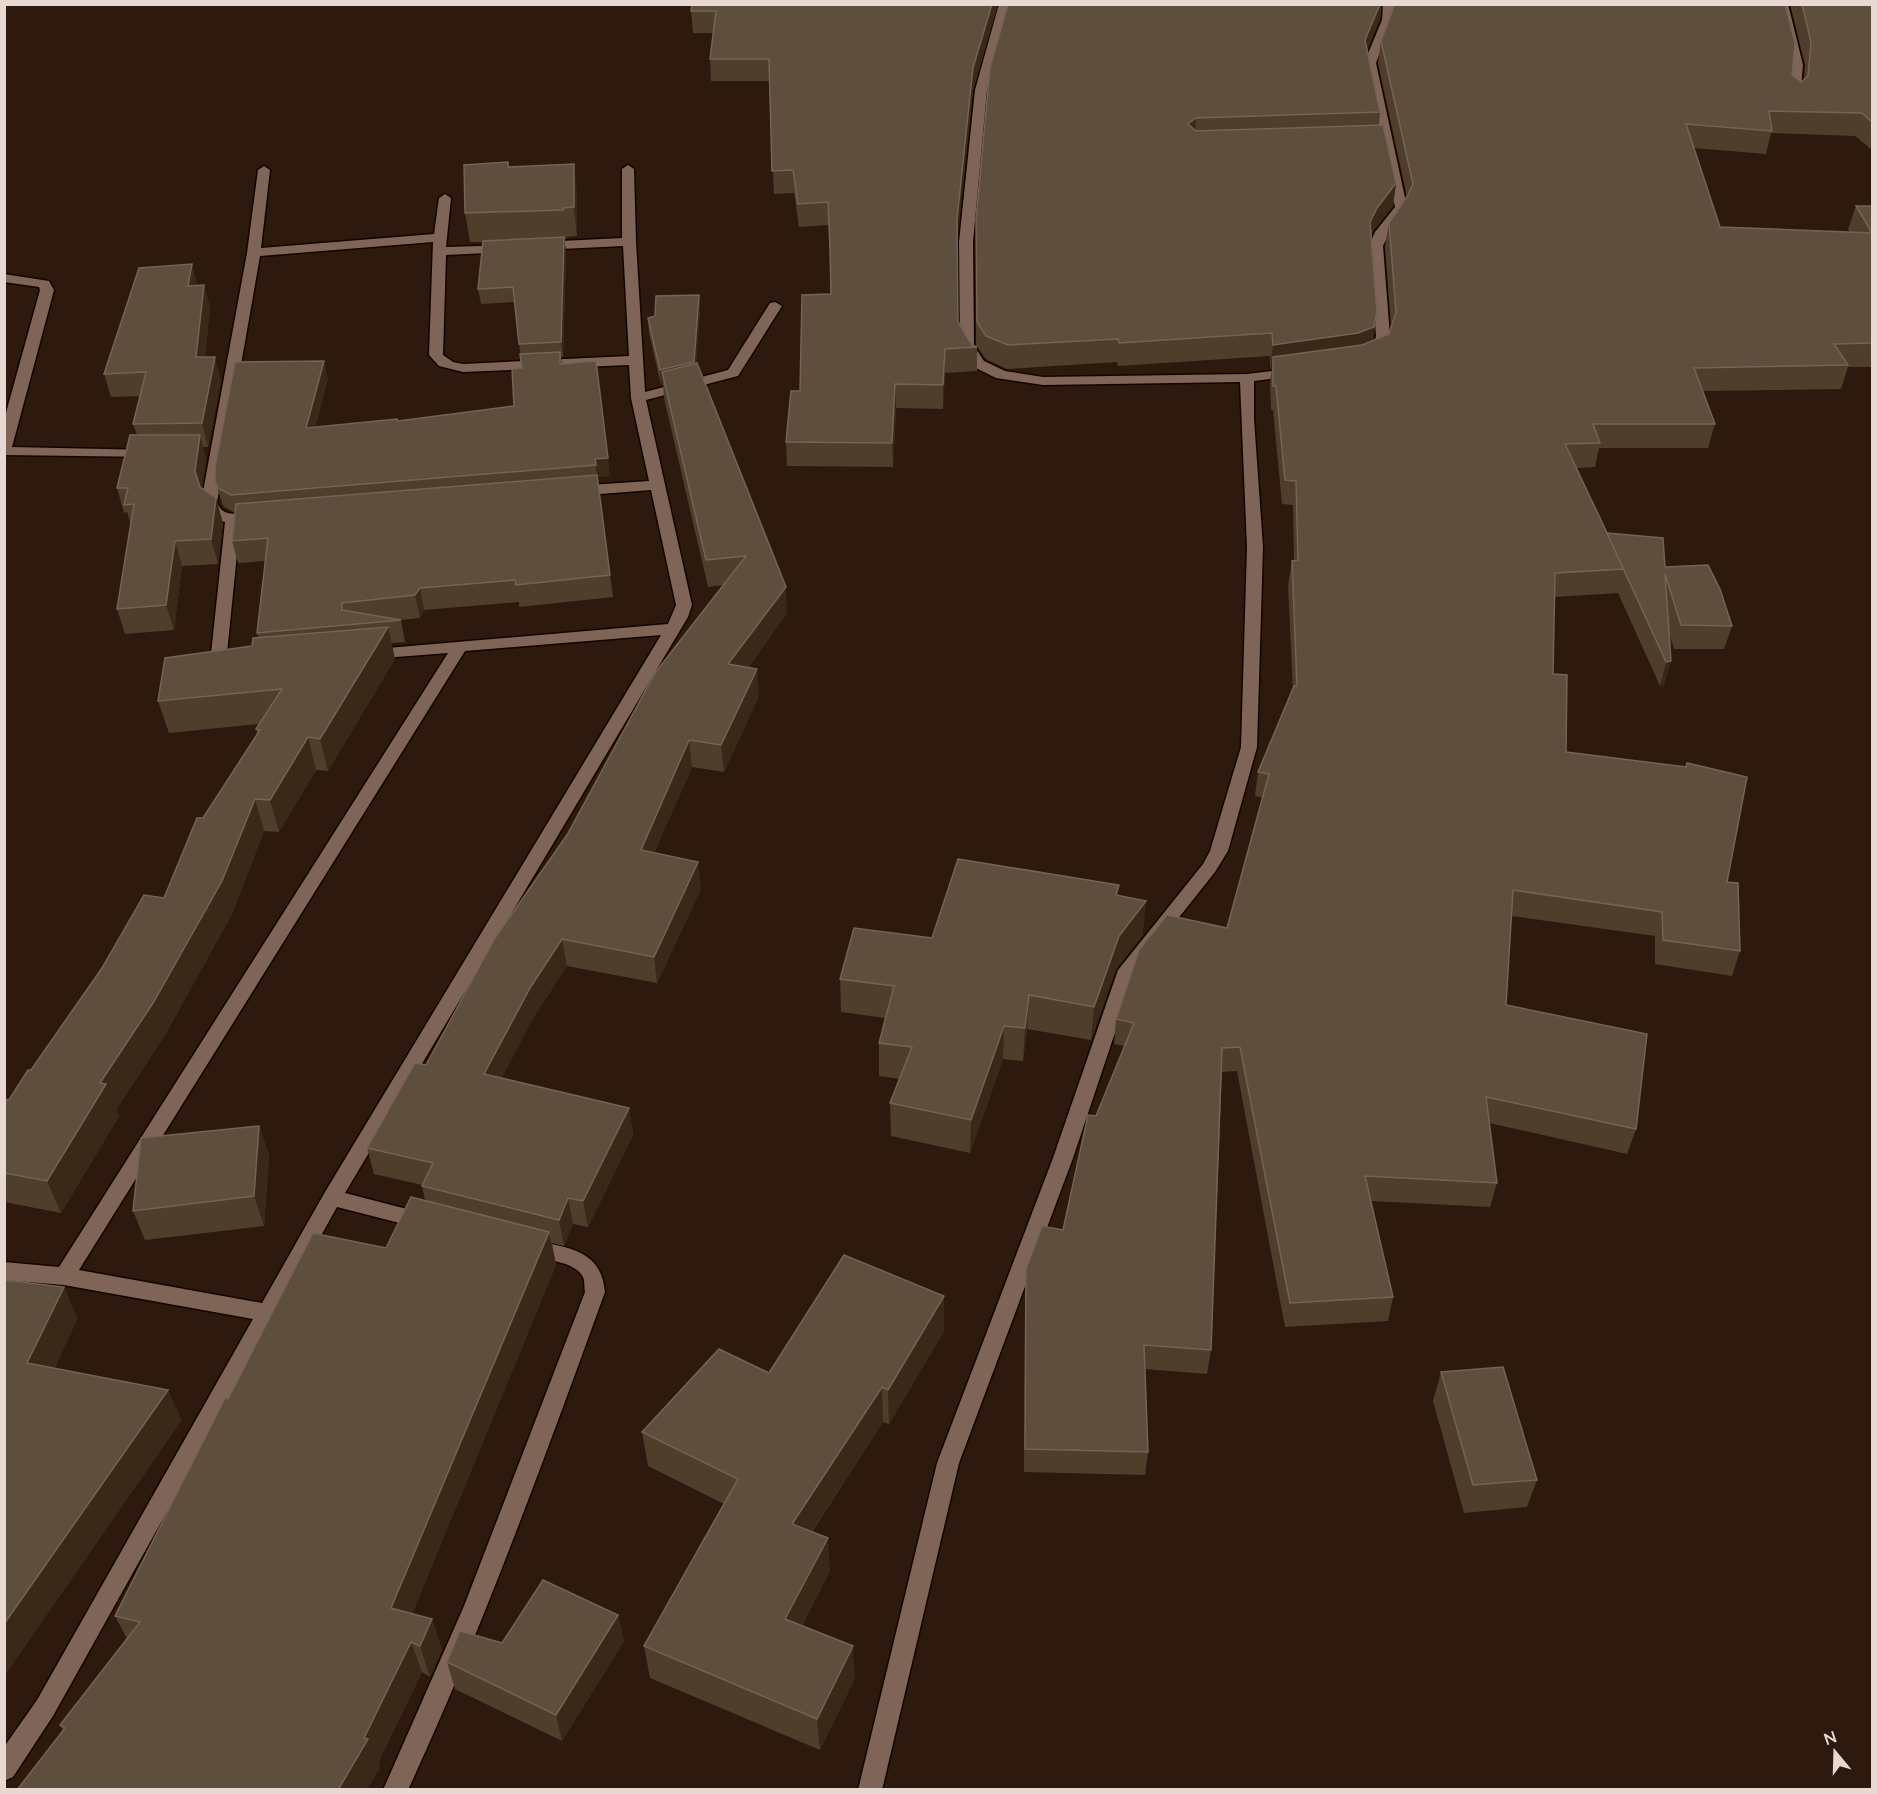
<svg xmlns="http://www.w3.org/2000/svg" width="1877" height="1794" font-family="Lato,sans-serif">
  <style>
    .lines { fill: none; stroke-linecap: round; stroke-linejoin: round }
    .minor-casing { stroke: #140400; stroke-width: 3 }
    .minor { fill: #7e6557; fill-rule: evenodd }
    .wall { fill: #4e3e2b }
    .shaded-wall { fill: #3a2818 }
    .building { fill: #5e4e3d; stroke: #746454; stroke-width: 1.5 }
  </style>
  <rect width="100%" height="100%" fill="#2d190d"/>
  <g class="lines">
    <defs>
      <g id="minor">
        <path d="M 999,4 L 1011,4 L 987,90 L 973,242 L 974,346 L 984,361 L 1005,371 L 1043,377 L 1247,374 L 1296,368 L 1303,372 L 1296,376 L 1254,381 L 1254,419 L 1263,547 L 1257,747 L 1228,851 L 1215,872 L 1135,973 L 1073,1158 L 959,1463 L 882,1790 L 858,1790 L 937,1463 L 1053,1158 L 1118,970 L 1203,864 L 1210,851 L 1241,747 L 1247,547 L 1240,382 L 1043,385 L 996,378 L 974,367 L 960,346 L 959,242 L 975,90 Z"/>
        <path d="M 1383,4 L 1395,4 L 1395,12 L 1376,63 L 1407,207 C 1403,222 1389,231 1383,246 L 1390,336 L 1383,357 L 1372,361 L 1365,357 L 1372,352 L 1376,336 L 1369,246 L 1375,232 L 1395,207 L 1364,63 L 1382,20 Z"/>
        <path d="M 1776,4 L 1788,4 L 1803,65 L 1800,98 L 1794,102 L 1788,98 L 1791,65 Z"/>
        <path d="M 628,165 L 634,169 L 636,242 L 645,392 L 728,370 L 770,303 L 775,302 L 782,306 L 738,376 L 646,400 L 692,605 L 688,617 L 345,1193 L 430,1215 L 433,1221 L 430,1227 L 423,1229 L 337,1207 L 53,1716 L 13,1777 L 4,1781 L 4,1747 L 37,1700 L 253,1319 L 64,1285 L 4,1280 L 4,1262 L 59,1267 L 448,653 L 370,659 L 364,658 L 362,654 L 364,650 L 668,624 L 676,605 L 651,490 L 575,496 L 567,491 L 575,486 L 649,481 L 631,398 L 629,365 L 463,372 L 439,366 L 429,355 L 433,242 L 260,256 L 217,502 C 225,525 252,505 265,518 L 257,523 L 240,524 L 227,653 L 242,664 L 240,668 C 227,671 218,664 211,654 L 225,522 C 212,519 202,511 202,497 L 247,253 L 258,170 L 264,166 L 270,170 L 261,248 L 434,234 L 439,198 L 445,194 L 451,198 L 446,247 L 512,245 L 514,248 L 507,252 L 446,255 L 443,355 L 453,362 L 463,364 L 629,356 L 623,246 L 540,250 L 533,246 L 540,242 L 622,238 L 622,169 ZM 661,635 L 325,1192 L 262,1303 L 79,1270 L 465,651 Z"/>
        <path d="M 4,274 L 49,281 L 54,290 L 12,447 L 150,450 L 155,451 L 157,454 L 155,457 L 4,455 L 4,420 L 40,290 L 39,287 L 4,282 Z"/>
        <path d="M 532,1240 C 568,1248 601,1249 605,1292 C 544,1460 483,1627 408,1790 L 383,1790 L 464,1606 L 585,1292 C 584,1288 585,1281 583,1277 C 574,1260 541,1260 525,1254 L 522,1248 L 525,1242 Z"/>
      </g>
    </defs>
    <use href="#minor" class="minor-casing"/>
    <use href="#minor" class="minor"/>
  </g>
  <g class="wall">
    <path d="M 998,4 L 973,90 L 957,239 L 958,322 L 972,345 L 977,347 L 977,371 L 945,373 L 943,409 L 896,408 L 893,467 L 787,466 L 786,442 L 800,391 L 831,294 L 830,259 L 829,225 L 799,227 L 794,193 L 774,194 L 769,81 L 711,81 L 710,59 L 713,33 L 693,33 L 691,11 Z"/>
    <path d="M 1008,4 L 1382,4 L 1380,19 L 1367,50 L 1380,112 L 1379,125 L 1396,183 L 1393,206 L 1373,231 L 1371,235 L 1374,336 L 1372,341 L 1389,334 L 1391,326 L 1385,246 L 1389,223 L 1407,197 L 1378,63 L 1381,41 L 1792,75 L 1801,82 L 1804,80 L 1805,64 L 1790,4 L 1872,4 L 1872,150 L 1855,136 L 1771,133 L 1766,154 L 1694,148 L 1720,227 L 1850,232 L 1848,229 L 1856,206 L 1872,206 L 1872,367 L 1848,367 L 1841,389 L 1703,391 L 1715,424 L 1708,448 L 1599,448 L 1595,467 L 1576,468 L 1607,533 L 1665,567 L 1732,626 L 1724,649 L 1674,649 L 1669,633 L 1671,661 L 1664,685 L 1660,686 L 1618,593 L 1554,597 L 1553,674 L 1566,752 L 1727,882 L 1740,951 L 1732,976 L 1655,964 L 1655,936 L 1511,916 L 1506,1005 L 1636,1129 L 1627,1154 L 1489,1123 L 1497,1183 L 1490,1207 L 1371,1201 L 1393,1297 L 1388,1321 L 1285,1327 L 1237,1071 L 1222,1072 L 1211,1350 L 1207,1374 L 1145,1369 L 1148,1452 L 1145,1475 L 1024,1472 L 1025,1293 L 1026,1269 L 1063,1230 L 1096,1116 L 1125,1046 L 1114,1044 L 1116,1019 L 1227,928 L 1263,798 L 1255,796 L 1258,772 L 1293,690 L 1288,585 L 1292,561 L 1294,560 L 1293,505 L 1282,504 L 1273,410 L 1271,410 L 1270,381 L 1272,368 L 1270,369 L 1270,356 L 1118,366 L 1117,362 L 1007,369 L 986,359 L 976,345 L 976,219 Z"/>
    <path d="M 508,162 L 509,167 L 577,192 L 577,236 L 566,237 L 566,239 L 564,239 L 566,251 L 563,357 L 561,357 L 562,364 L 610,476 L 597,477 L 613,597 L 519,607 L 519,602 L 424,610 L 420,618 L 401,620 L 405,642 L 391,643 L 395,659 L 328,771 L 316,770 L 279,832 L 264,831 L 232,914 L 165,1035 L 116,1110 L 119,1116 L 61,1213 L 4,1202 L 4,1099 L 9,1100 L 164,898 L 203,818 L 257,734 L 256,729 L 259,724 L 169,733 L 158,701 L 252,646 L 258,637 L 257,633 L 265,561 L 238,563 L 232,541 L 235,513 L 223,506 L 215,481 L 328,378 L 315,427 L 398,421 L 514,406 L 522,368 L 514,302 L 481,304 L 478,289 L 483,242 L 470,242 L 465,213 Z"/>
    <path d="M 204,285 L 210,308 L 205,357 L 221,380 L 208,447 L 203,447 L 206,459 L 202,489 L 223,523 L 218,564 L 182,566 L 174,630 L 125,634 L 117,609 L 131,525 L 127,512 L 124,513 L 117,488 L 137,435 L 133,424 L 140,396 L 111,397 L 104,374 L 197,286 Z"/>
    <path d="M 699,295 L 700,310 L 696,363 L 787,613 L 748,668 L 759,696 L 724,772 L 692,767 L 654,853 L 701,889 L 657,983 L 567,966 L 535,1015 L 501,1078 L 629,1108 L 633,1135 L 588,1227 L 573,1224 L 564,1246 L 552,1243 L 556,1265 L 412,1614 L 432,1619 L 442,1650 L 430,1677 L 422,1672 L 378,1763 L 380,1768 L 63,1731 L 60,1725 L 127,1639 L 115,1616 L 228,1399 L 386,1248 L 425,1200 L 422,1185 L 374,1174 L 367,1148 L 426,1065 L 567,835 L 723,585 L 708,587 L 664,398 L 663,385 L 661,385 L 649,333 L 648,318 L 655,316 Z"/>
    <path d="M 1118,895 L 1143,935 L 1116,969 L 1091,1040 L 1027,1029 L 1023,1061 L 1003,1059 L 970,1153 L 891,1136 L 890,1103 L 900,1079 L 879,1076 L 879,1043 L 885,1018 L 841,1012 L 840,979 L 932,938 Z"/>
    <path d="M 259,1126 L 269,1155 L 264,1226 L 145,1240 L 133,1211 Z"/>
    <path d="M 944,1331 L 889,1424 L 883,1422 L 812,1532 L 830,1571 L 802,1626 L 855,1678 L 820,1750 L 650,1678 L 644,1646 L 724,1504 L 648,1466 L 642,1432 L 769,1373 Z"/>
    <path d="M 1441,1372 L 1537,1480 L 1527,1507 L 1464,1513 L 1433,1401 Z"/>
    <path d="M 618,1615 L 624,1641 L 562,1741 L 455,1689 L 447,1662 Z"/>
  </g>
  <g class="shaded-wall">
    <path d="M 992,4 L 998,4 L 973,90 L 957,242 L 957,219 L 973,68 Z"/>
    <path d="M 1380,4 L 1382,4 L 1380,19 L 1362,62 L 1365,40 Z"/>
    <path d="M 1196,118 L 1194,141 L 1188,124 Z"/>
    <path d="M 574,164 L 577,192 L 577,236 L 574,207 Z"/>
    <path d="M 1396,183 L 1393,206 L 1373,231 L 1367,245 L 1370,222 L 1377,208 Z"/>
    <path d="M 564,237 L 566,251 L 563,357 L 561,342 Z"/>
    <path d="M 192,264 L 198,287 L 188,286 Z"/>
    <path d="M 204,285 L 210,308 L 202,381 L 196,357 Z"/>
    <path d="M 699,295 L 700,310 L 695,376 L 662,372 L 663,385 L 661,385 L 660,370 Z"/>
    <path d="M 1377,312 L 1374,336 L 1370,350 L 1273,357 L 1272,368 L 1270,369 L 1273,345 Z"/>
    <path d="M 945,349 L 945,373 L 943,409 L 943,385 Z"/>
    <path d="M 215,357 L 221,380 L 208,447 L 202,423 Z"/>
    <path d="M 324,361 L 328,378 L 310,445 L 306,428 Z"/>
    <path d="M 895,384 L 896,408 L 893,467 L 892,443 Z"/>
    <path d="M 200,435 L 206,459 L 201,496 L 195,471 Z"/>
    <path d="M 608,458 L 610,476 L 597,477 L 595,459 Z"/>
    <path d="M 216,498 L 223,523 L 218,564 L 211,539 Z"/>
    <path d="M 175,541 L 182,566 L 174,630 L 166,605 Z"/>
    <path d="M 786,587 L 787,613 L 731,691 L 728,664 Z"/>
    <path d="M 420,588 L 424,610 L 420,618 L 415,595 Z"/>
    <path d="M 388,627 L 395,659 L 328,771 L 320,739 Z"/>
    <path d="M 1671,661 L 1664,685 L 1660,686 L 1666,662 Z"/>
    <path d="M 757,669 L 759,696 L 724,772 L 721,745 Z"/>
    <path d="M 308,737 L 316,770 L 279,832 L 270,800 Z"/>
    <path d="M 689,740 L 692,767 L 644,877 L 641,850 Z"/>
    <path d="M 255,799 L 264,831 L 232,914 L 165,1035 L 116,1110 L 119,1116 L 61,1213 L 47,1181 Z"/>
    <path d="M 698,862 L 701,889 L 657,983 L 654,957 Z"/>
    <path d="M 1146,901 L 1143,935 L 1116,969 L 1091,1040 L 1094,1007 L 1119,936 Z"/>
    <path d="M 562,939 L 567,966 L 535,1015 L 490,1101 L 484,1074 L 530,988 Z"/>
    <path d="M 1029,995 L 1027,1029 L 1023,1061 L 1025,1028 Z"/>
    <path d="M 1004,1026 L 1003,1059 L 970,1153 L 971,1120 Z"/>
    <path d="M 629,1108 L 633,1135 L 588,1227 L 583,1201 Z"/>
    <path d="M 259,1126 L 269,1155 L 264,1226 L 254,1196 Z"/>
    <path d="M 568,1198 L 573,1224 L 564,1246 L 559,1220 Z"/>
    <path d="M 549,1232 L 556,1265 L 402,1638 L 391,1608 Z"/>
    <path d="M 64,1287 L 78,1318 L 43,1394 L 27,1363 Z"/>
    <path d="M 944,1296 L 944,1331 L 889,1424 L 888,1390 Z"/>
    <path d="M 882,1387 L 883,1422 L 795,1557 L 792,1524 Z"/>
    <path d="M 168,1390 L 182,1420 L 4,1677 L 4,1624 Z"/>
    <path d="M 828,1538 L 830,1571 L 789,1651 L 785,1619 Z"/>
    <path d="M 618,1615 L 624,1641 L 562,1741 L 556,1715 Z"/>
    <path d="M 432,1619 L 442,1650 L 430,1677 L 420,1646 Z"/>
    <path d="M 411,1642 L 422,1672 L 378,1763 L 380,1768 L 367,1790 L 338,1790 Z"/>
    <path d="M 853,1646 L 855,1678 L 820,1750 L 817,1719 Z"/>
  </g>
  <g class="building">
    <path d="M 692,4 L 992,4 L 973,68 L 957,219 L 958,322 L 972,345 L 977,347 L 945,349 L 943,385 L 895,384 L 892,443 L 786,442 L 791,391 L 800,391 L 802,295 L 831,294 L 830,249 L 828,202 L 798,204 L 793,170 L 772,171 L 769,59 L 710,59 L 716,11 L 691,11 Z"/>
    <path d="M 1008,4 L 1380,4 L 1365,40 L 1380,112 L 1196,118 L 1188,124 L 1196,131 L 1383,125 L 1396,183 L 1377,208 L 1370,222 L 1377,312 L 1374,327 L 1358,333 L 1273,345 L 1272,333 L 1119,343 L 1118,339 L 1008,345 L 986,336 L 977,322 L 976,219 L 990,68 Z"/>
    <path d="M 1395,4 L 1785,4 L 1795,43 L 1792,75 L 1801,82 L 1808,76 L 1811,42 L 1802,4 L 1872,4 L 1872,122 L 1862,113 L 1769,111 L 1772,131 L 1686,124 L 1720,227 L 1872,233 L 1872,343 L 1834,344 L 1848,365 L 1694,368 L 1715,424 L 1593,424 L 1600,443 L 1565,444 L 1624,569 L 1555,573 L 1553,674 L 1567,675 L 1566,752 L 1686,767 L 1687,763 L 1747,777 L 1727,882 L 1738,883 L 1740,951 L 1663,940 L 1662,912 L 1513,890 L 1506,1005 L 1647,1034 L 1636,1129 L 1486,1097 L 1497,1183 L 1365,1176 L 1393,1297 L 1290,1303 L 1240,1047 L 1222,1048 L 1211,1350 L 1144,1345 L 1148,1452 L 1025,1449 L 1026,1269 L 1042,1226 L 1063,1230 L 1088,1115 L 1096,1116 L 1134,1023 L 1116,1019 L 1139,950 L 1167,915 L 1227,928 L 1269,774 L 1258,772 L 1294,686 L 1297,686 L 1292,561 L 1298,560 L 1296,481 L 1285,480 L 1276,386 L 1273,386 L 1273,357 L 1362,345 L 1389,334 L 1396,312 L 1389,223 L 1408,195 L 1413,184 L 1381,41 Z"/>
    <path d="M 508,162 L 508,167 L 574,164 L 574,207 L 563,208 L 563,210 L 465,213 L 464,165 Z"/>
    <path d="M 1856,206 L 1872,206 L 1872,233 Z"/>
    <path d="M 564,237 L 561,342 L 519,344 L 513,287 L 478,289 L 483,241 Z"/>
    <path d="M 192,264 L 188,286 L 204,285 L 196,357 L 215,357 L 202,423 L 133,424 L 146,372 L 104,374 L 139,268 Z"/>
    <path d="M 699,295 L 694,362 L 660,370 L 648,318 L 655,316 L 656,296 Z"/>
    <path d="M 560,352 L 560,364 L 596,361 L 608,458 L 595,459 L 596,465 L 231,495 L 218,488 L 215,481 L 215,467 L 235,362 L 324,361 L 306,428 L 397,419 L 398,421 L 514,406 L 512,369 L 522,368 L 520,354 Z"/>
    <path d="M 697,363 L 786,587 L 728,664 L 757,669 L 721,745 L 689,740 L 641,850 L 698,862 L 654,957 L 562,939 L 530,988 L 484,1074 L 629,1108 L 583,1201 L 568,1198 L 559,1220 L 422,1186 L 433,1163 L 367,1148 L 415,1063 L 426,1065 L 495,938 L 567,835 L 655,673 L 746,556 L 706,560 L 662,372 Z"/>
    <path d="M 130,435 L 200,435 L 195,471 L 200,487 L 216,498 L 211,539 L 175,541 L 166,605 L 117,609 L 134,504 L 124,505 L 128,488 L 117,488 Z"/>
    <path d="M 597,475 L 610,575 L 516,585 L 515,580 L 420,588 L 415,595 L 342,603 L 342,610 L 401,620 L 257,633 L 268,538 L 232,541 L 236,504 Z"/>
    <path d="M 1607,533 L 1663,538 L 1665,567 L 1708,565 L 1720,589 L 1732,626 L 1681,625 L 1665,574 L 1671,661 L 1666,662 Z"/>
    <path d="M 388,627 L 320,739 L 308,737 L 270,800 L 255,799 L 222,881 L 153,1003 L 100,1083 L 106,1084 L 47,1181 L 4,1173 L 4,1099 L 9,1100 L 28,1070 L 31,1070 L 102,968 L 144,895 L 164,898 L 197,818 L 203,818 L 260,730 L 256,729 L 282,689 L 158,701 L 165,658 L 252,646 L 253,638 Z"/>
    <path d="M 958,859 L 1119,885 L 1116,895 L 1146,901 L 1119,936 L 1094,1007 L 1029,995 L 1025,1028 L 1004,1026 L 971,1120 L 890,1103 L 912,1047 L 879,1043 L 894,986 L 840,979 L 854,928 L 932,938 Z"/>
    <path d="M 259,1126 L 254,1196 L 133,1211 L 141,1138 Z"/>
    <path d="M 411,1197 L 549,1232 L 391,1608 L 432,1619 L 420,1646 L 411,1642 L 364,1738 L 368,1739 L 338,1790 L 17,1790 L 65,1728 L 60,1725 L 140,1622 L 115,1616 L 225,1398 L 228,1399 L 313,1233 L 386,1248 Z"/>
    <path d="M 844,1255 L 944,1296 L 888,1390 L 882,1387 L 792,1524 L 828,1538 L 785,1619 L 853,1646 L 817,1719 L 644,1646 L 738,1479 L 642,1432 L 719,1349 L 769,1373 Z"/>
    <path d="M 4,1280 L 64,1287 L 27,1363 L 168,1390 L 4,1624 Z"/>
    <path d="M 1503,1367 L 1537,1480 L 1473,1485 L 1441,1372 Z"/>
    <path d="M 543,1580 L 618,1615 L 556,1715 L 447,1662 L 460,1631 L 502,1643 Z"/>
  </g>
  <rect width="1877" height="1794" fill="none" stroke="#e7d9d1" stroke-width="12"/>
  <g transform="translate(1835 1752) rotate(341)" stroke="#2d190d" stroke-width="4.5" paint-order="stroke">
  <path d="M0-4.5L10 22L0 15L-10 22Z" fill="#e7d9d1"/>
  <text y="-9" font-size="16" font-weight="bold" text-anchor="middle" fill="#e7d9d1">N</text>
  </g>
</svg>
